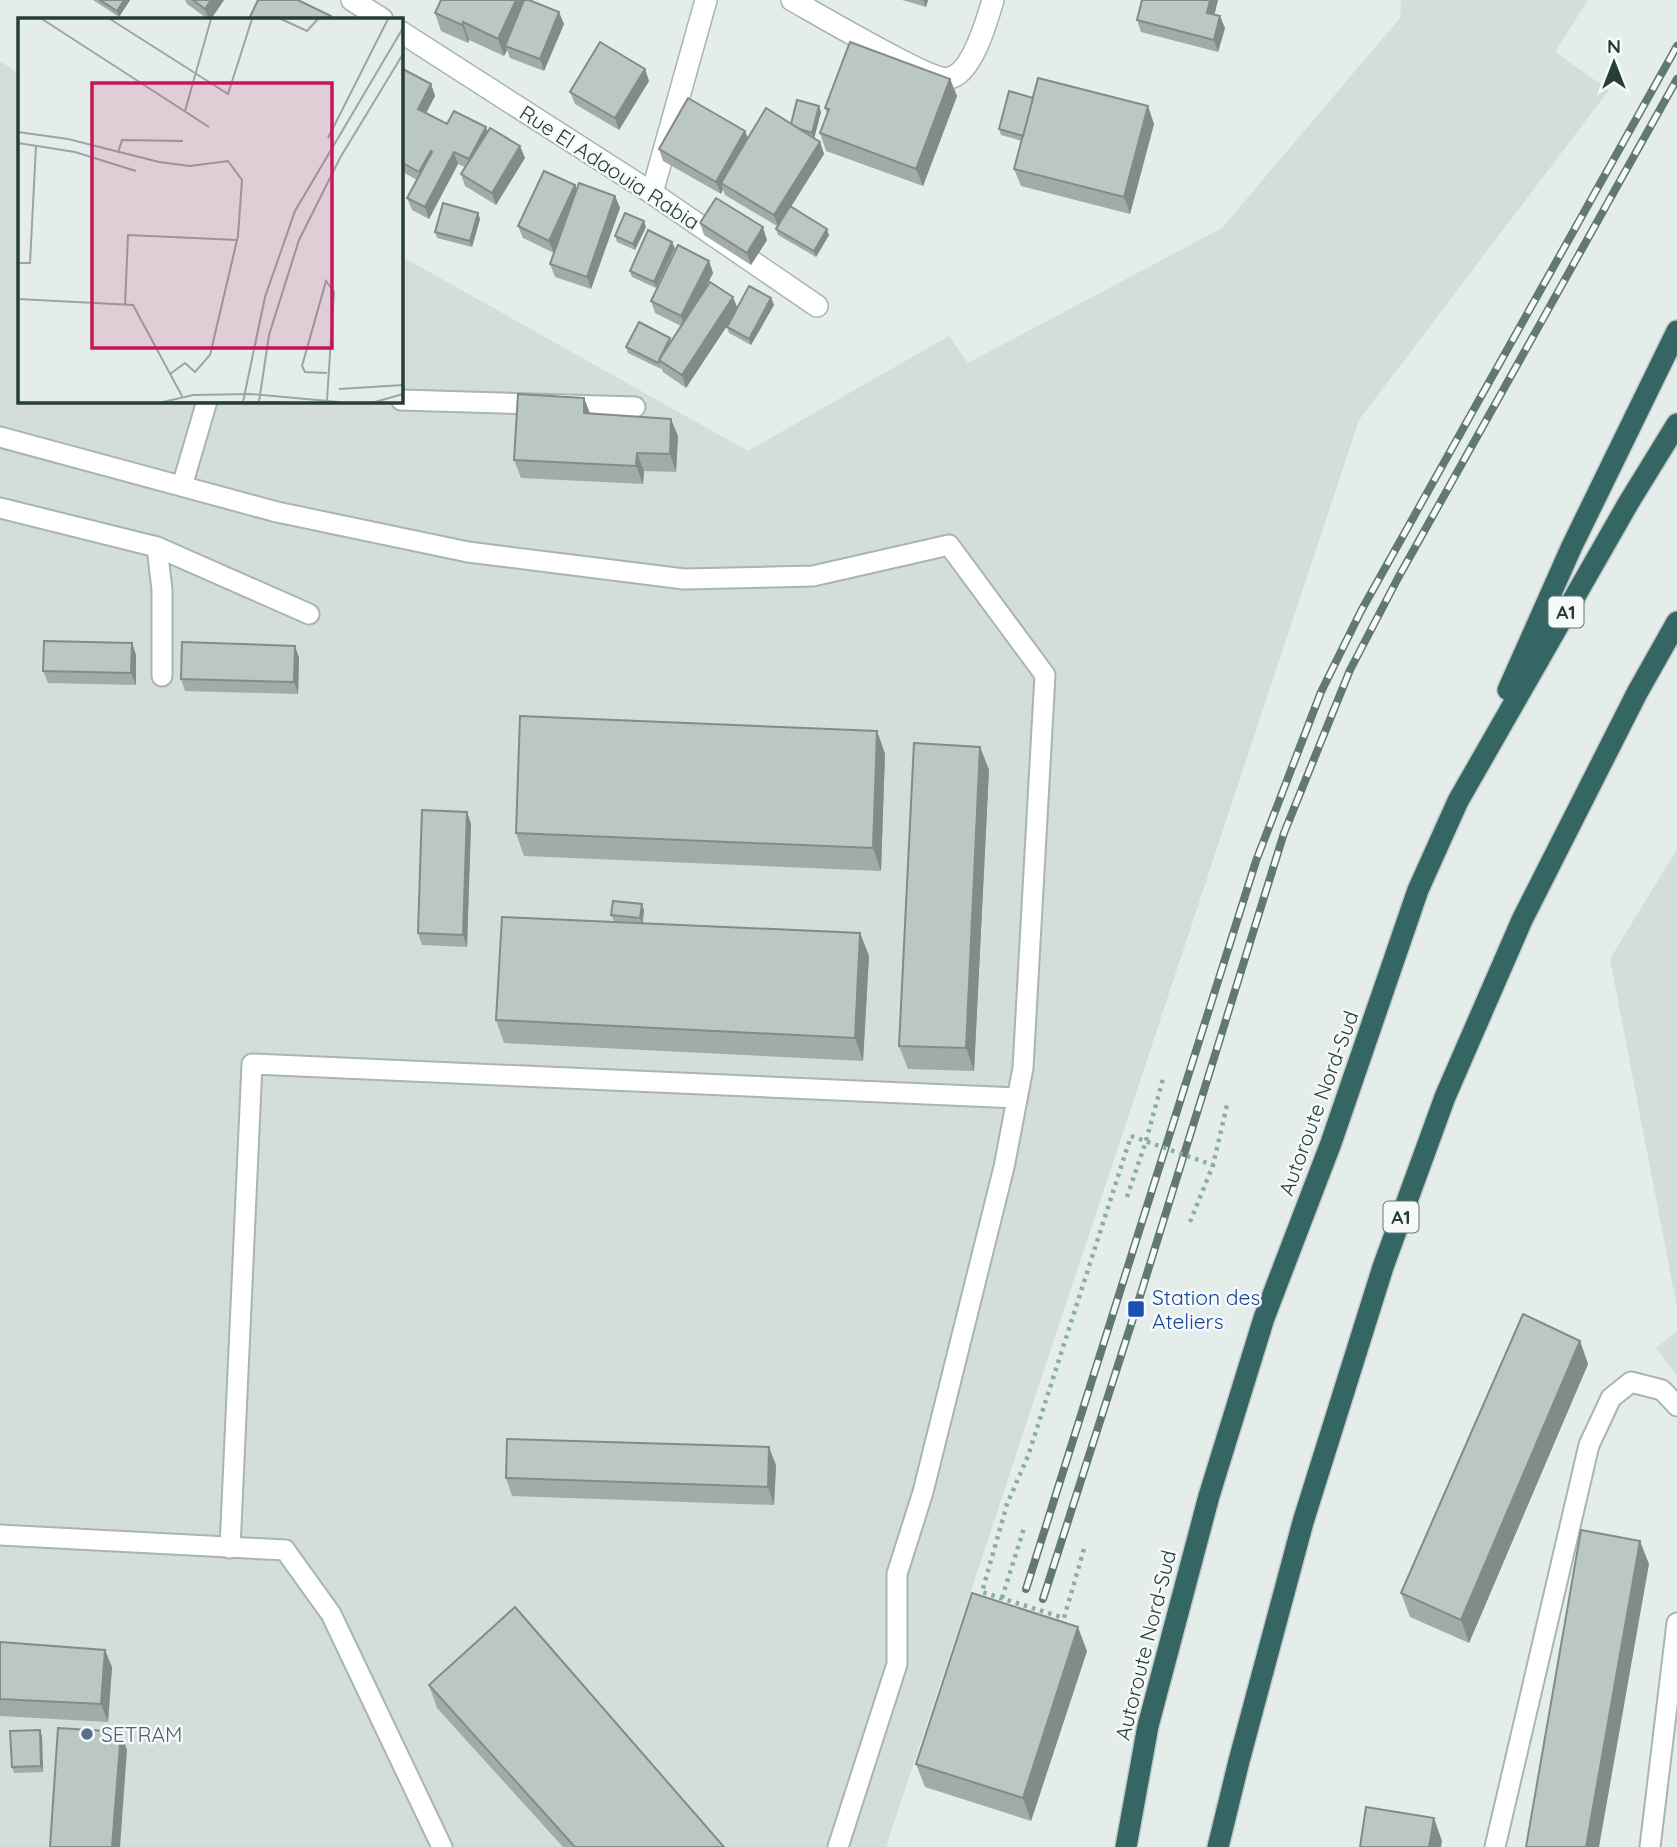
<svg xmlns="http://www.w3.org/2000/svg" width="1677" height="1847" font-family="Quicksand,sans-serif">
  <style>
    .built { fill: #d3ddda }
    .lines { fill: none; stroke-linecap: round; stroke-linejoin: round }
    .service-casing { stroke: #a8b5b2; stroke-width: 23 }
    .minor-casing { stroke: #a8b5b2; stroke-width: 24 }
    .motorway-casing { stroke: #c2c9c8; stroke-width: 24 }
    .path { stroke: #89ada7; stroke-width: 4.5; stroke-dasharray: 3.5 5; stroke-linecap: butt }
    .service { stroke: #fff; stroke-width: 19 }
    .minor { stroke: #fff; stroke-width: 21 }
    .motorway { stroke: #356663; stroke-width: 21 }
    .rail-casing { stroke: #617875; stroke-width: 8 }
    .rail { stroke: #f6faf8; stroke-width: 5; stroke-dasharray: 16; stroke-linecap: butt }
    .path-bridge { stroke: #89ada7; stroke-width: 4.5; stroke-dasharray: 3.5 5; stroke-linecap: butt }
    .wall { fill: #a1aba9 }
    .shaded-wall { fill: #838b89 }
    .building { fill: #bbc7c4; stroke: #838b89; stroke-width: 2 }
    .transit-dot { fill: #1a4fb4; stroke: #f6faf8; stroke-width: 2.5 }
    .service-dot { fill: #5c6f8a; stroke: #f6faf8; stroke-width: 2.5 }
    .labels { text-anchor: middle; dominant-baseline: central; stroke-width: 5; stroke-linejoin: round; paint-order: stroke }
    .shield { fill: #f6faf8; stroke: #647673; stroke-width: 2 }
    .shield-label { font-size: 19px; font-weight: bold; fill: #263d3a }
    .street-label { font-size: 21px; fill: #263d3a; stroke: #f6faf8 }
    .transit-label { font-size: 21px; fill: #164399; stroke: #f6faf8; text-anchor: start }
    .service-label { font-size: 21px; fill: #4e5e75; stroke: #f6faf8; text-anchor: start }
    .inset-road { fill: none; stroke: #99a7a4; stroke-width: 2 }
    .view { fill: #c2185b; fill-opacity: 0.15; stroke: #c2185b; stroke-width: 3.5 }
    .inset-edge { fill: none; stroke: #263d3a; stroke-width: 3.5 }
  </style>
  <rect width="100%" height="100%" fill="#e5edeb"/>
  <g class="built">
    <path d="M 1401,0 L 1588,0 L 1555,52 L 1609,90 L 1359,420 L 886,1847 L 0,1847 L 0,61 L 19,74 L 19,401 L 401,401 L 401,256 L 748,451 L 949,336 L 968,363 L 1222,228 L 1400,18 Z"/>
    <path d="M 1677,849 L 1677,1308 L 1610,959 Z"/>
    <path d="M 1677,1331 L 1677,1376 L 1656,1348 Z"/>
  </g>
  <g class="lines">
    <defs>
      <g id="service">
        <path d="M 401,400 L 635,407"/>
        <path d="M 0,437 L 277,512 L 468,552 L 684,579 L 813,576 L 949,545 L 1045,675 L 1023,1068 L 1004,1167 L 923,1492 L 897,1574 L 897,1664 L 838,1847"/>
        <path d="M 182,486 L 207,401"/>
        <path d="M 0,508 L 157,547 L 309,614"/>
        <path d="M 157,547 L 162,590 L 162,676"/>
        <path d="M 0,1535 L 285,1550 L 331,1614 L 442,1847"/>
        <path d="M 230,1548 L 252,1064 L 1017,1098"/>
        <path d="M 1495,1847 L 1589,1445 L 1611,1398 L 1631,1382 L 1662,1390 L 1677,1406"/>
        <path d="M 1650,1847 L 1677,1623"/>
      </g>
      <g id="minor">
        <path d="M 352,0 L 382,19"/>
        <path d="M 792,0 C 814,12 933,83 950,78 C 973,72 987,20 993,0"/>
        <path d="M 401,32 L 652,193 L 817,306"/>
        <path d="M 652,193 L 706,0"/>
      </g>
      <g id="motorway">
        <path d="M 1508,690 L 1572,546 L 1677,331"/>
        <path d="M 1126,1847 L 1148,1726 L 1209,1496 L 1264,1318 L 1331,1143 L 1418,890 L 1458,801 L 1629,502 L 1677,424"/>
        <path d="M 1218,1847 L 1239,1761 L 1303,1522 L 1383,1267 L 1445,1097 L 1522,920 L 1637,693 L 1677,622"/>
      </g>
    </defs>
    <use href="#service" class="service-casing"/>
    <use href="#minor" class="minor-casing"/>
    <use href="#motorway" class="motorway-casing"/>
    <g class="path">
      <path d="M 1127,1197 L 1146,1141 L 1163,1079"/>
      <path d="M 1190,1222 L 1213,1165 L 1228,1101"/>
      <path d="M 1084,1549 L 1064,1618 L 982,1592 L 1007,1504 L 1028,1456 L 1131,1136"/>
      <path d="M 1002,1598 L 1024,1528"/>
    </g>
    <use href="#service" class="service"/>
    <use href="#minor" class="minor"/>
    <use href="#motorway" class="motorway"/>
    <defs>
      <g id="rail">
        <path d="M 1026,1589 L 1256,861 L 1321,692 L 1361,611 L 1677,46"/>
        <path d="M 1043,1599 L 1136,1309 L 1284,833 L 1350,670 L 1398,578 L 1677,79"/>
      </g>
    </defs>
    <use href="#rail" class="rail-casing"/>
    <use href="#rail" class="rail"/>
    <path class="path-bridge" d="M 1131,1136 L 1213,1165"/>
  </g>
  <g class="wall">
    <path d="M 93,0 L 130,0 L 119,17 Z"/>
    <path d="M 185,0 L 224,0 L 211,19 L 208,19 L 187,4 Z"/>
    <path d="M 441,0 L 531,0 L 564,24 L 544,71 L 510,58 L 507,50 L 504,56 L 469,40 L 468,43 L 441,31 L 435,13 Z"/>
    <path d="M 902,0 L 928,0 L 926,7 Z"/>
    <path d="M 1142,0 L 1218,0 L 1214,15 L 1225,28 L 1218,52 L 1141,32 L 1137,20 Z"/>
    <path d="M 401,68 L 431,84 L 435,96 L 426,113 L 447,124 L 486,127 L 487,132 L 525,158 L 496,205 L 465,186 L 461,174 L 465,167 L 458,164 L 429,219 L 412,210 L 407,198 L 417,180 L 401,171 Z"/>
    <path d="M 645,69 L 649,81 L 619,130 L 575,104 L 570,92 Z"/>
    <path d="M 950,79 L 957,96 L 923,186 L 826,151 L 820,133 L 827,113 L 825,108 Z"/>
    <path d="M 1033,98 L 1154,124 L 1130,214 L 1021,186 L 1014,169 L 1022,141 L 1001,135 L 999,129 Z"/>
    <path d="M 821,112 L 814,138 L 820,142 L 824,154 L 791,207 L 829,235 L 816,257 L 778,235 L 776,229 L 777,226 L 725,195 L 723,189 L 721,194 L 663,161 L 659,149 L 748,138 Z"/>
    <path d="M 575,185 L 577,190 L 615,196 L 620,208 L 591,289 L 555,277 L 550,264 L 557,246 L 554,253 L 523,238 L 518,226 Z"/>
    <path d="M 478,213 L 480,219 L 472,247 L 437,238 L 435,232 Z"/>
    <path d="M 700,223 L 767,240 L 751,265 L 704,235 Z"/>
    <path d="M 646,227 L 635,250 L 617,242 L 615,236 Z"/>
    <path d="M 675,248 L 656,288 L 632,277 L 630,271 Z"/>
    <path d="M 709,261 L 713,273 L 702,294 L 737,308 L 771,298 L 774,305 L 751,345 L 729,333 L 727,327 L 729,323 L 686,388 L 663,372 L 661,367 L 661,369 L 628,353 L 626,347 L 670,338 L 671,341 L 681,326 L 655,313 L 651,301 Z"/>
    <path d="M 584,398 L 590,414 L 678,436 L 676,472 L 644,471 L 643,484 L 521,478 L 514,460 Z"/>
    <path d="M 132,643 L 136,655 L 136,685 L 48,683 L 43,671 Z"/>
    <path d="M 295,646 L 299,658 L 298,694 L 185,691 L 181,679 Z"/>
    <path d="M 877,731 L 885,754 L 881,871 L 524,856 L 516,833 Z"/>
    <path d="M 980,747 L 989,770 L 974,1071 L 908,1069 L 899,1046 Z"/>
    <path d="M 467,812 L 471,824 L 467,947 L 422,945 L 418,933 Z"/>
    <path d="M 644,910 L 643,924 L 860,933 L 869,956 L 863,1061 L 504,1043 L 496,1020 L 630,923 L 614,921 L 611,915 Z"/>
    <path d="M 1580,1341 L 1588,1364 L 1469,1643 L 1410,1617 L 1401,1593 Z"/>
    <path d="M 776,1465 L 774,1505 L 512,1496 L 506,1478 Z"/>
    <path d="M 0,1642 L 112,1667 L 108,1722 L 0,1716 Z"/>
    <path d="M 1087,1651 L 1031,1821 L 925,1787 L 916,1764 Z"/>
    <path d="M 429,1685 L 724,1847 L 563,1847 L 437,1708 Z"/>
    <path d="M 42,1736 L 43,1772 L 14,1773 L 12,1767 Z"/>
  </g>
  <g class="shaded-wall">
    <path d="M 124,0 L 130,0 L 119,17 L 117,11 Z"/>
    <path d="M 211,0 L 224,0 L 211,19 L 209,19 L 205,9 Z"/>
    <path d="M 516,0 L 531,0 L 509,47 L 505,46 L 507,50 L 504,56 L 498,39 Z"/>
    <path d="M 923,0 L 928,0 L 926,7 Z"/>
    <path d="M 1210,0 L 1218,0 L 1212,25 L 1207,13 Z"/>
    <path d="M 559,12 L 564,24 L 544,71 L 540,59 Z"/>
    <path d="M 1220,16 L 1225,28 L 1218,52 L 1214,40 Z"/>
    <path d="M 463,22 L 469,40 L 468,43 L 462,25 Z"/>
    <path d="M 645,69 L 649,81 L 619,130 L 615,118 Z"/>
    <path d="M 950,79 L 957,96 L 923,186 L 916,169 Z"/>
    <path d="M 431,84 L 435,96 L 422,121 L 418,109 Z"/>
    <path d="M 819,106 L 821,112 L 814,139 L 812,133 Z"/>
    <path d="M 1148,106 L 1154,124 L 1130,214 L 1124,197 Z"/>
    <path d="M 486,127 L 490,139 L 469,159 Z"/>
    <path d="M 745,131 L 750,143 L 721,183 L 723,189 L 721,194 L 716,182 Z"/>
    <path d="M 820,142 L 824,154 L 778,227 L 774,215 Z"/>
    <path d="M 520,146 L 525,158 L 496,205 L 492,193 Z"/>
    <path d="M 454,152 L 458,164 L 429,219 L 425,207 Z"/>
    <path d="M 575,185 L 579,197 L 554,253 L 549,241 Z"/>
    <path d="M 615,196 L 620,208 L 591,289 L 587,277 Z"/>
    <path d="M 478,213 L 480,219 L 472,247 L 470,241 Z"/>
    <path d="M 644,221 L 646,227 L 635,250 L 633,244 Z"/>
    <path d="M 763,227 L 767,240 L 751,265 L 747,253 Z"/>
    <path d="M 827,229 L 829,235 L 816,257 L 814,251 Z"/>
    <path d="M 672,242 L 675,248 L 656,288 L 654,282 Z"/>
    <path d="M 709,261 L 713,273 L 685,328 L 681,316 Z"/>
    <path d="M 733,297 L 738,309 L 686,388 L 682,375 Z"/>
    <path d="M 771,298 L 774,305 L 751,345 L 749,339 Z"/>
    <path d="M 584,398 L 591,416 L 584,413 Z"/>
    <path d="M 671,419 L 678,436 L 676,472 L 670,454 Z"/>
    <path d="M 637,453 L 644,471 L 643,484 L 636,466 Z"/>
    <path d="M 132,643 L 136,655 L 136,685 L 131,673 Z"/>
    <path d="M 295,646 L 299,658 L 298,694 L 294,682 Z"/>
    <path d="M 877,731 L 885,754 L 881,871 L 873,848 Z"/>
    <path d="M 980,747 L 989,770 L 974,1071 L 966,1048 Z"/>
    <path d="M 467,812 L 471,824 L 467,947 L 463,935 Z"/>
    <path d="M 642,904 L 644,910 L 642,924 L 640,918 Z"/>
    <path d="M 860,933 L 869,956 L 863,1061 L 855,1038 Z"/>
    <path d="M 1580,1341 L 1588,1364 L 1469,1643 L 1461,1620 Z"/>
    <path d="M 769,1447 L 776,1465 L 774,1505 L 768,1487 Z"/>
    <path d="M 1640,1541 L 1649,1564 L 1599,1847 L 1586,1847 Z"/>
    <path d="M 1078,1627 L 1087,1651 L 1031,1821 L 1023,1798 Z"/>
    <path d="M 105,1650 L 112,1667 L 108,1722 L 101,1704 Z"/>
    <path d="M 40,1730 L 42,1736 L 43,1772 L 41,1766 Z"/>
    <path d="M 121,1732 L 127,1750 L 120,1847 L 112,1847 Z"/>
    <path d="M 1434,1818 L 1442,1841 L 1441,1847 L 1429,1847 Z"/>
  </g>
  <g class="building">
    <path d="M 100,0 L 124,0 L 117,11 Z"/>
    <path d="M 193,0 L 211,0 L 205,9 Z"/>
    <path d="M 258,0 L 298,0 L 331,16 L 330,19 L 249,19 Z"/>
    <path d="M 441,0 L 516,0 L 498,39 L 463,22 L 462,25 L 435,13 Z"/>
    <path d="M 524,0 L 529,0 L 559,12 L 540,59 L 505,46 Z"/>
    <path d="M 1142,0 L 1210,0 L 1207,13 L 1220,16 L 1214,40 L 1137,20 Z"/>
    <path d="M 600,42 L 645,69 L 615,118 L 570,92 Z"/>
    <path d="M 850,42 L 950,79 L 916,169 L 820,133 L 829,109 L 825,108 Z"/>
    <path d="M 401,68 L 431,84 L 418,109 L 447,124 L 454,111 L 486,127 L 469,159 L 454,152 L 425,207 L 407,198 L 432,152 L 431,151 L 419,172 L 401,162 Z"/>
    <path d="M 1038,78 L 1148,106 L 1124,197 L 1014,169 Z"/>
    <path d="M 1009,91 L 1033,98 L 1023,136 L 999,129 Z"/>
    <path d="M 688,98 L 745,131 L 716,182 L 659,149 Z"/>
    <path d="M 797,100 L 819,106 L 812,133 L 800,129 L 791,124 Z"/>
    <path d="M 766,108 L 820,142 L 774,215 L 721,183 Z"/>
    <path d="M 490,128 L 520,146 L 492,193 L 461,174 Z"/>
    <path d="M 544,171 L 575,185 L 549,241 L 518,226 Z"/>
    <path d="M 579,183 L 615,196 L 587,277 L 550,264 Z"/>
    <path d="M 716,198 L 763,227 L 747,253 L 700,223 Z"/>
    <path d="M 443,203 L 478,213 L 470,241 L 435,232 Z"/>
    <path d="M 790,206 L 827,229 L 814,251 L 776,229 Z"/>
    <path d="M 625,213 L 644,221 L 633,244 L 615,236 Z"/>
    <path d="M 648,230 L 672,242 L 654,282 L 630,271 Z"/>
    <path d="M 678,245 L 709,261 L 681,316 L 651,301 Z"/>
    <path d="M 710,282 L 733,297 L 682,375 L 659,360 Z"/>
    <path d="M 749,286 L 771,298 L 749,339 L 727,327 Z"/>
    <path d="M 639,322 L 670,338 L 659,360 L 660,361 L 658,363 L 626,347 Z"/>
    <path d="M 518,394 L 584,398 L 584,413 L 671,419 L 670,454 L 637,453 L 636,466 L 514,460 Z"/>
    <path d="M 44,641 L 132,643 L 131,673 L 43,671 Z"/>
    <path d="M 182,642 L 295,646 L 294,682 L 181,679 Z"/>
    <path d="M 520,716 L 877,731 L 873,848 L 516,833 Z"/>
    <path d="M 914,743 L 980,747 L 966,1048 L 899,1046 Z"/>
    <path d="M 422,810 L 467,812 L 463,935 L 418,933 Z"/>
    <path d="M 613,901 L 642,904 L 640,918 L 611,915 Z"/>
    <path d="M 502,917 L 860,933 L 855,1038 L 496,1020 Z"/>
    <path d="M 1523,1314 L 1580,1341 L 1461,1620 L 1401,1593 Z"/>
    <path d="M 507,1439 L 769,1447 L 768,1487 L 506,1478 Z"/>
    <path d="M 1581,1530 L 1640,1541 L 1586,1847 L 1526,1847 Z"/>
    <path d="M 972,1593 L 1078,1627 L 1023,1798 L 916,1764 Z"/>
    <path d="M 515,1607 L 724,1847 L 575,1847 L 429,1685 Z"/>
    <path d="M 0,1642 L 105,1650 L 101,1704 L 0,1699 Z"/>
    <path d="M 58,1728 L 121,1732 L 112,1847 L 50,1847 Z"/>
    <path d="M 40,1730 L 41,1766 L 12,1767 L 10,1731 Z"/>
    <path d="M 1366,1807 L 1434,1818 L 1429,1847 L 1360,1847 Z"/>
  </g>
  <rect class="transit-dot" x="1127" y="1300" width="18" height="18" rx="3.5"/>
  <circle class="service-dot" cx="87" cy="1734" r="7"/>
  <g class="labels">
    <g class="shield">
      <rect x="1548.5" y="596.5" width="35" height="31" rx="5"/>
      <rect x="1383.5" y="1201.5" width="35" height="31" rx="5"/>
    </g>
    <g class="shield-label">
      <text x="1566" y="612">A1</text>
      <text x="1401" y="1217">A1</text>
    </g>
    <g class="street-label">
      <text transform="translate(610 167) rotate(33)">Rue El Adaouia Rabia</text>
      <text transform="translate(1318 1103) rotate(-70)">Autoroute Nord-Sud</text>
      <text transform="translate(1145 1645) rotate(-76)">Autoroute Nord-Sud</text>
    </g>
    <g class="transit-label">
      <text x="1152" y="1297">Station des<tspan x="1152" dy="24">Ateliers</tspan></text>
    </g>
    <g class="service-label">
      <text x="101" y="1734">SETRAM</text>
    </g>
  </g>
  <g transform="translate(18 18)">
    <rect width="385" height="385" fill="#e5edeb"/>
    <path class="inset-road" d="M 24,1 L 191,109M 92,1 L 210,76 L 234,1M 263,1 L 289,13 L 300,1M 167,93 L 193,1M 0,114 L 50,121 L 141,144 L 172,148 L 210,143 L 224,162 L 220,218 L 192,337 L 177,354 L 167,345 L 152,356M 310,120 L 370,1M 0,125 L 57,134 L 118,153M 100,135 L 104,122 L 165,123M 0,245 L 12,245 L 18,128M 0,281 L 115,287 L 164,378M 107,287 L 110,217 L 219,222M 309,355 L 287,354 L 284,348 L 308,263 L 316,274 L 309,382M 321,371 L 385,367M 145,384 L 175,377 L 232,376 L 321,384M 154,384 L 264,384M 225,384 L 247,279 L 277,193 L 385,10M 241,384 L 251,317 L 281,222 L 322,140 L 385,36M 357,384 L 385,376"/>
    <path class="view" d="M 74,65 L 314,65 L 314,330 L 74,330 Z"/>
    <rect width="385" height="385" class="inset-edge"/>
  </g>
  <g transform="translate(1614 63)" stroke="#f6faf8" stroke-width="5" paint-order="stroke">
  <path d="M0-5L12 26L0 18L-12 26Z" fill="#263d3a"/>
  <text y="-10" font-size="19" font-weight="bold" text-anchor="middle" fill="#263d3a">N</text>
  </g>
</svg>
